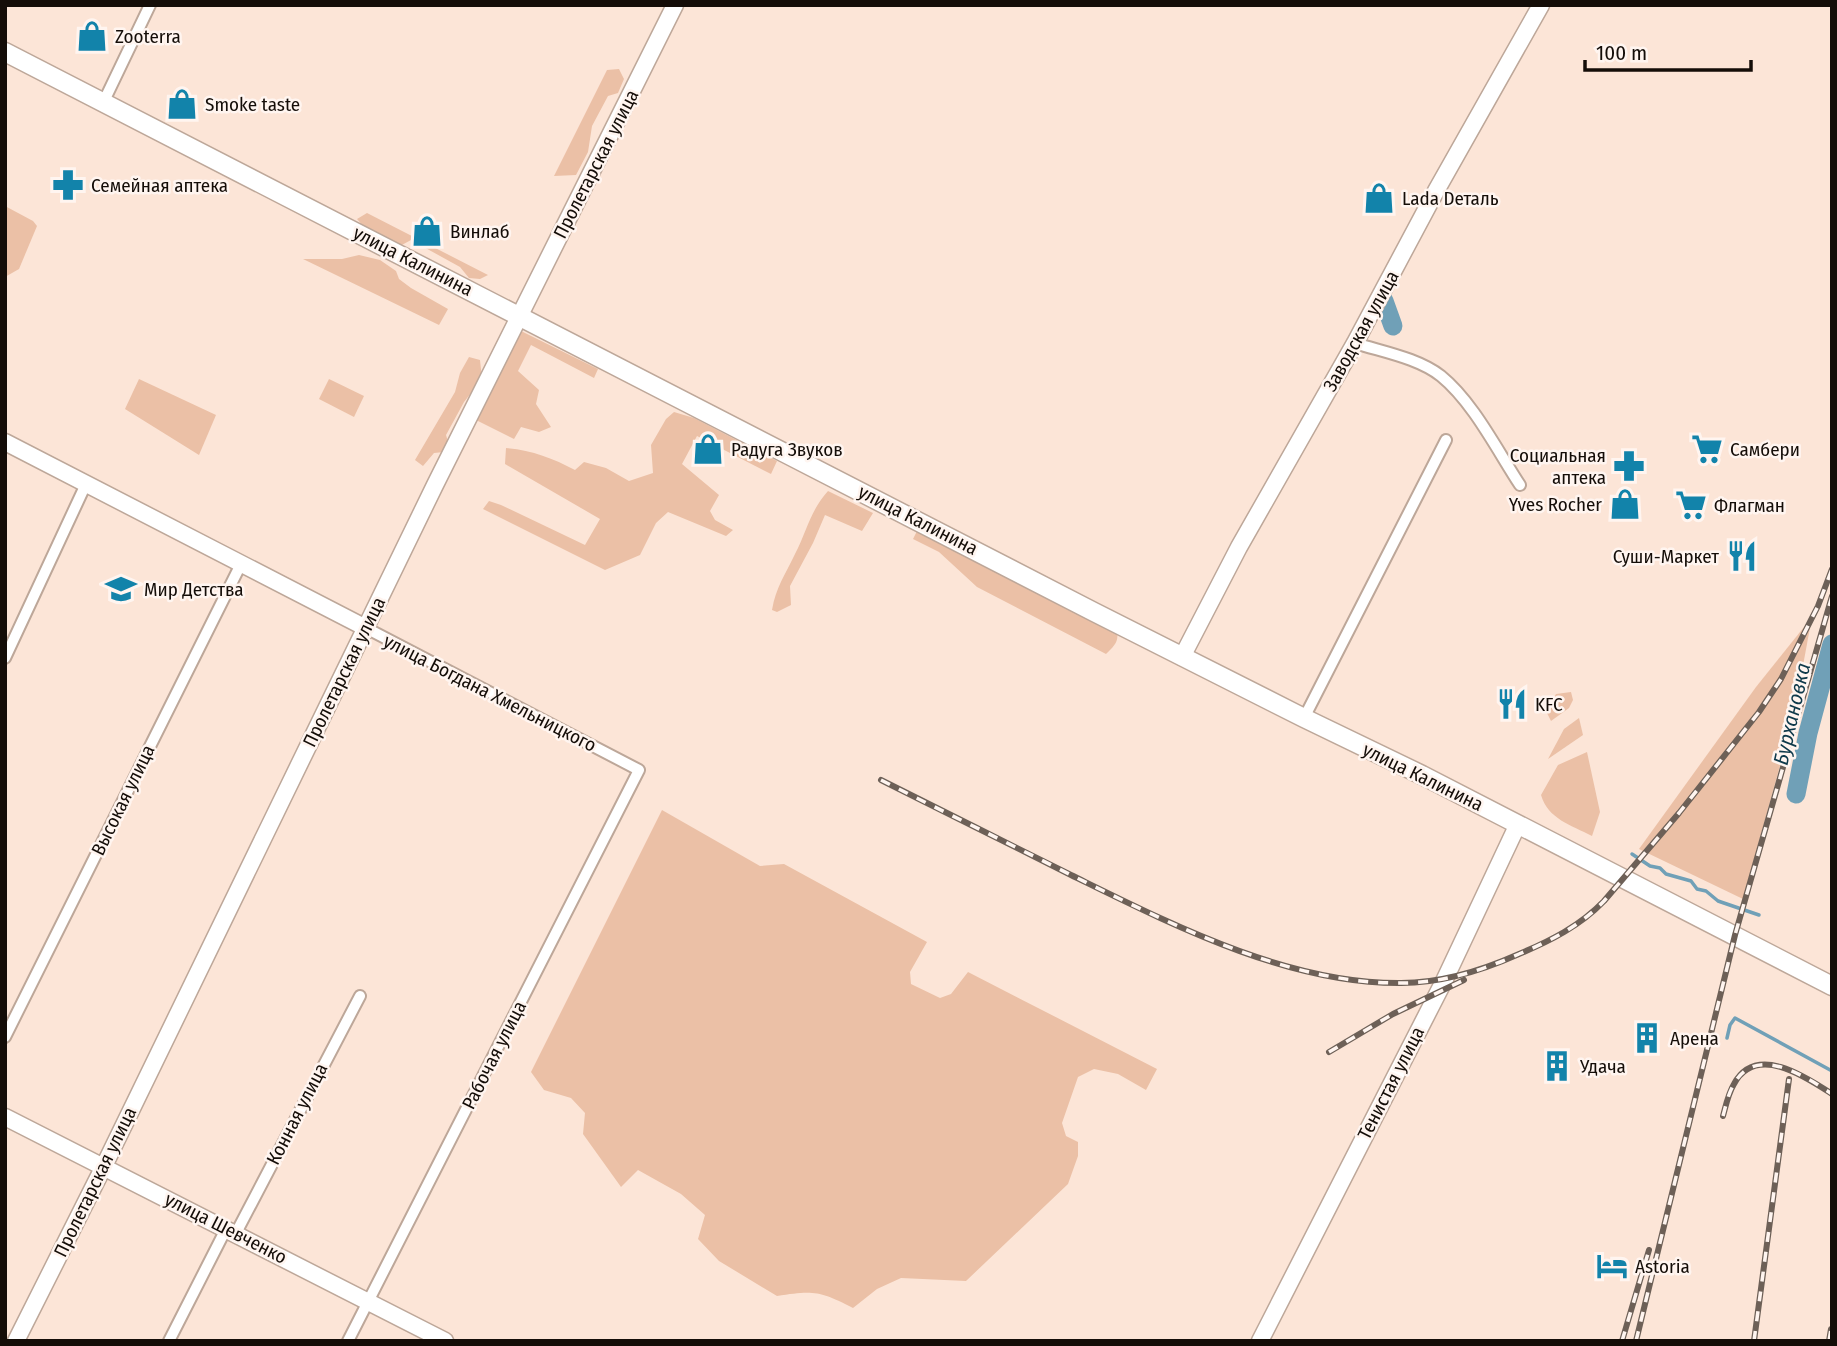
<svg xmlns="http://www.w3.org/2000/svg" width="1837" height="1346" font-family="'Fira Sans Condensed',sans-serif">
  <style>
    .green { fill: #ebc0a6 }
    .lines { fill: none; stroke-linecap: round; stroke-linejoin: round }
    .stream { stroke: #70a0b7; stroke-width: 3.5 }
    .river { stroke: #70a0b7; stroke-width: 19 }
    .street-casing { stroke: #bda799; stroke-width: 14 }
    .secondary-casing { stroke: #bda799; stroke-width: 19 }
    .primary-casing { stroke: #bda799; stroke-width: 21 }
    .street { stroke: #fff; stroke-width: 10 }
    .secondary { stroke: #fff; stroke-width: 16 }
    .primary { stroke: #fff; stroke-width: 18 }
    .rail-casing { stroke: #6d6057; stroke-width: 6 }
    .rail { stroke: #fff5f0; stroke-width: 3.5; stroke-dasharray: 10; stroke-linecap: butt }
    .labels { text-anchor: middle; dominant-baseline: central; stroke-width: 5; stroke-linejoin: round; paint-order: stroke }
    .poi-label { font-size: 19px; fill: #140d08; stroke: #fff5f0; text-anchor: start }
    .street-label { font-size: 19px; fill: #140d08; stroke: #fff5f0 }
    .water-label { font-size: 21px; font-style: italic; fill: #0e394a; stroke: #fff5f0 }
  </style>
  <rect width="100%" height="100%" fill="#fce5d7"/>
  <g class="green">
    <path d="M 619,69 L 624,79 L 618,93 L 608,96 L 592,126 L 588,152 L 576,175 L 554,176 L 607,70 Z"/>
    <path d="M 5,206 L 33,221 L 37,226 L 19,269 L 5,277 Z"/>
    <path d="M 367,213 L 488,275 L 480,279 L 469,278 L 460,267 L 411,240 L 400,246 L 364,227 L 357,219 Z"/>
    <path d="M 359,255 L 380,260 L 396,271 L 399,279 L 411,288 L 448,309 L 439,325 L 303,259 L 342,259 Z"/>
    <path d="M 519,330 L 598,369 L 594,378 L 531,345 L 518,371 L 539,390 L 536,404 L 551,427 L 539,432 L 521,427 L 514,439 L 474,419 Z"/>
    <path d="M 469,357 L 480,360 L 482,379 L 464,402 L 446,435 L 449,445 L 444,452 L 434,453 L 423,466 L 415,460 L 455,392 L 460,373 Z"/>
    <path d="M 139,379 L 216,415 L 199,455 L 125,409 Z"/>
    <path d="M 329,379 L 364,396 L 354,417 L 319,399 Z"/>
    <path d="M 674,412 L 694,418 L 777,461 L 771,474 L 697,436 L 682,464 L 719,495 L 710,511 L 715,520 L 733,530 L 726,536 L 668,512 L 656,523 L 640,555 L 605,570 L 483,509 L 489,501 L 501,505 L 585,545 L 600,519 L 505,464 L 506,448 C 531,450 553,458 575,470 L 584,462 L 606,468 L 629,481 L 653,473 L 651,445 L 666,419 Z"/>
    <path d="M 828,491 L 873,513 L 862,531 L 825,515 L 813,543 L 790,586 L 791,605 L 777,612 L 772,610 C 776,587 785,575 795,554 C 807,531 810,511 828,491 Z"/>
    <path d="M 919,527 L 1115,626 C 1121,640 1115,645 1106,654 L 977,587 L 939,552 L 913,539 Z"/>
    <path d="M 1812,617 L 1793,719 L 1743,899 L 1639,849 L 1756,687 Z"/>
    <path d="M 1571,692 L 1573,700 L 1569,708 L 1551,721 L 1546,711 L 1556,694 Z"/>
    <path d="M 1579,718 L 1583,735 L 1548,759 L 1564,729 Z"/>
    <path d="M 1587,752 L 1600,812 L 1592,836 C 1571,825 1548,819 1541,795 L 1558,765 Z"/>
    <path d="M 662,810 L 760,866 L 784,864 L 927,942 L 910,972 L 911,984 L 940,998 L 951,994 L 968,972 L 1157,1069 L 1146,1090 L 1118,1074 L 1094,1069 L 1078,1077 L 1062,1123 L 1066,1136 L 1078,1142 L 1078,1156 L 1068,1184 L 966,1281 L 901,1278 L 877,1289 L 853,1308 C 821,1291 813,1290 777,1296 L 719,1261 L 698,1239 L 705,1215 L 681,1194 L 638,1170 L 621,1187 L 583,1134 L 585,1113 L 571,1098 L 544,1090 L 531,1072 Z"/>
  </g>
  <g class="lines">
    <g class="stream">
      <path d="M 1632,854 L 1650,866 L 1660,868 L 1666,874 L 1691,881 L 1697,889 L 1706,891 L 1718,901 L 1759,915"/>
      <path d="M 1727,1038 L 1730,1025 L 1735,1018 L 1832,1071"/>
    </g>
    <g class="river">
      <path d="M 1384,301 L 1393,326"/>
      <path d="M 1796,794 L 1808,733 L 1832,644"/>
    </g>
    <defs>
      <g id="street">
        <path d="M 104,101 L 150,5"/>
        <path d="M 1355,343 C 1383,352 1418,358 1441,376 C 1473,402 1497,450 1520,485"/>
        <path d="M 5,658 L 86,484"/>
        <path d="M 1304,718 L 1446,440"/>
        <path d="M 5,1037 L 241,564"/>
        <path d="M 236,1233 L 360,996"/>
        <path d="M 169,1341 L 226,1229"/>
        <path d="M 348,1341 L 639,770 L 366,628"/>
      </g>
      <g id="secondary">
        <path d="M 5,442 L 366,628"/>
        <path d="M 1182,657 L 1239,547 L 1355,343 L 1436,191 L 1541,5"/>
        <path d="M 5,1117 L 445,1341"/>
        <path d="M 16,1341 L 104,1166 L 435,485 L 675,5"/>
        <path d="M 1260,1341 L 1445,979 L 1518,824"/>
      </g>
      <path id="primary" d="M 5,52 L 1094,612 L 1304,718 L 1422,775 L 1832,986"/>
    </defs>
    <use href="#street" class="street-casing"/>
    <use href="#secondary" class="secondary-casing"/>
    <use href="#primary" class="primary-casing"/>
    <use href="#street" class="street"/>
    <use href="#secondary" class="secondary"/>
    <use href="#primary" class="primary"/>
    <defs>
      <g id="rail">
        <path d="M 881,780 C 944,812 1008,843 1071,875 C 1171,924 1287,984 1401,983 C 1442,983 1481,971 1519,954 C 1550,941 1580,926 1604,901 L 1679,813 L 1759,712 L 1781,679 L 1818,606 L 1832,569"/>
        <path d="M 1329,1052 L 1393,1014 L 1464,980"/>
        <path d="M 1723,1116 C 1726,1105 1728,1094 1734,1084 C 1756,1043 1806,1077 1832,1094"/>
        <path d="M 1622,1341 L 1649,1250"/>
        <path d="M 1636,1341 L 1735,935 L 1832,596"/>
        <path d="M 1754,1341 L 1789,1079"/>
        <path d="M 1829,1341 L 1831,1329"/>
      </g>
    </defs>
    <use href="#rail" class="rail-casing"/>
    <use href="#rail" class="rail"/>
  </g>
  <defs>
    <symbol id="shop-bare" viewBox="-9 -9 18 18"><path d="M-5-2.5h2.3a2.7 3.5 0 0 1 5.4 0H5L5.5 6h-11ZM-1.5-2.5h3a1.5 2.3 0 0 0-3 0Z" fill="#1283aa" stroke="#fff5f0" stroke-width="2.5" paint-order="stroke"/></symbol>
    <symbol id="pharmacy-bare" viewBox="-9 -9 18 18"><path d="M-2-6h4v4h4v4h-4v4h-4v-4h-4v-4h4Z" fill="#1283aa" stroke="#fff5f0" stroke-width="2.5" paint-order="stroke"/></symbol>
    <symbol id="supermarket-bare" viewBox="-9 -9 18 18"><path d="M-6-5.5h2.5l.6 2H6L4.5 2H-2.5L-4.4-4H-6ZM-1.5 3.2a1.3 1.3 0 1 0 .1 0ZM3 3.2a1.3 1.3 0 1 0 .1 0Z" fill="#1283aa" stroke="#fff5f0" stroke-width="2.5" paint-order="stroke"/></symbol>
    <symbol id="restaurant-bare" viewBox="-9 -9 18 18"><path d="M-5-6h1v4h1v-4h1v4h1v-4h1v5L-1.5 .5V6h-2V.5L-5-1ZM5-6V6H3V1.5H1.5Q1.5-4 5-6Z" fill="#1283aa" stroke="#fff5f0" stroke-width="2.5" paint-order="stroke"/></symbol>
    <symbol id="school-bare" viewBox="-9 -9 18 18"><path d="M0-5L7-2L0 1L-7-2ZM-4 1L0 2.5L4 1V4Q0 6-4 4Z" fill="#1283aa" stroke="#fff5f0" stroke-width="2.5" paint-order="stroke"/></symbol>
    <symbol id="building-bare" viewBox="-9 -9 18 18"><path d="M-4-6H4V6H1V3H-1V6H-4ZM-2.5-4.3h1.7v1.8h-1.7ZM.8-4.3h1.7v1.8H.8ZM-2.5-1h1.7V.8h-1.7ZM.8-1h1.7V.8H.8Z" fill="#1283aa" stroke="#fff5f0" stroke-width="2.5" paint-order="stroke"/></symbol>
    <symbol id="hotel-bare" viewBox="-9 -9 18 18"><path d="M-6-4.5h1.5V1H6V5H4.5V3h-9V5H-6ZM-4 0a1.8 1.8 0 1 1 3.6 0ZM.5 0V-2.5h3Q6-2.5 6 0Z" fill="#1283aa" stroke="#fff5f0" stroke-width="2.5" paint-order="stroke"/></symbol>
  </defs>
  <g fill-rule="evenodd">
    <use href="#shop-bare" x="70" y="14" width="44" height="44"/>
    <use href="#shop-bare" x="160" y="82" width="44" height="44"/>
    <use href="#pharmacy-bare" x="46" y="163" width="44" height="44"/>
    <use href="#shop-bare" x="1357" y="176" width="44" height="44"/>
    <use href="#shop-bare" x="405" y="209" width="44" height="44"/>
    <use href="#shop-bare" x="686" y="427" width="44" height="44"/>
    <use href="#supermarket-bare" x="1685" y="427" width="44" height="44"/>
    <use href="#pharmacy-bare" x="1607" y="444" width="44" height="44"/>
    <use href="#shop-bare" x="1603" y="482" width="44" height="44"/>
    <use href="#supermarket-bare" x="1669" y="483" width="44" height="44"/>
    <use href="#restaurant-bare" x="1720" y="534" width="44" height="44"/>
    <use href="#school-bare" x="99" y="567" width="44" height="44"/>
    <use href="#restaurant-bare" x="1490" y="682" width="44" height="44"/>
    <use href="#building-bare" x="1625" y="1016" width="44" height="44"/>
    <use href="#building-bare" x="1535" y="1044" width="44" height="44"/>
    <use href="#hotel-bare" x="1590" y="1244" width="44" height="44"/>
  </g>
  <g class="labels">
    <g class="poi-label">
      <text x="115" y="36">Zooterra</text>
      <text x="205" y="104">Smoke taste</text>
      <text x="91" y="185">Семейная аптека</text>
      <text x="1402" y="198">Lada Dеталь</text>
      <text x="450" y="231">Винлаб</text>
      <text x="731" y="449">Радуга Звуков</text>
      <text x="1730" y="449">Самбери</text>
      <text x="1606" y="455" text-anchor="end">Социальная<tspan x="1606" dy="22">аптека</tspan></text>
      <text x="1602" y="504" text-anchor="end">Yves Rocher</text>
      <text x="1714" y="505">Флагман</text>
      <text x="1719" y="556" text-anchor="end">Суши-Маркет</text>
      <text x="144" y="589">Мир Детства</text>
      <text x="1535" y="704">KFC</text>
      <text x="1670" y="1038">Арена</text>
      <text x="1580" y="1066">Удача</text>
      <text x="1635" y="1266">Astoria</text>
    </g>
    <g class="street-label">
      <text transform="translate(596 164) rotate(-63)">Пролетарская улица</text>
      <text transform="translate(413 261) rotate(27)">улица Калинина</text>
      <text transform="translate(1361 331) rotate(-61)">Заводская улица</text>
      <text transform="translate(918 520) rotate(27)">улица Калинина</text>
      <text transform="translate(344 672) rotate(-64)">Пролетарская улица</text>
      <text transform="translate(490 693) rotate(27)">улица Богдана Хмельницкого</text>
      <text transform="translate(1423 777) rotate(26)">улица Калинина</text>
      <text transform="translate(123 800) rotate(-64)">Высокая улица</text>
      <text transform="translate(494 1055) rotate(-63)">Рабочая улица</text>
      <text transform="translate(1391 1083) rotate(-63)">Тенистая улица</text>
      <text transform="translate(297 1114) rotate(-63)">Конная улица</text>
      <text transform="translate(95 1182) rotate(-64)">Пролетарская улица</text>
      <text transform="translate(226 1228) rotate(27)">улица Шевченко</text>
    </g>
    <g class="water-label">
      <text transform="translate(1792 714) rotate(-77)">Бурхановка</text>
    </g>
  </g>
  <rect width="1837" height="1346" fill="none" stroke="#140d08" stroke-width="14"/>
  <path d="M1585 60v10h166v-10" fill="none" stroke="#140d08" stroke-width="3.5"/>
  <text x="1596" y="60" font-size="21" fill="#140d08" stroke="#fff5f0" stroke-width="5" paint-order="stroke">100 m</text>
</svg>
